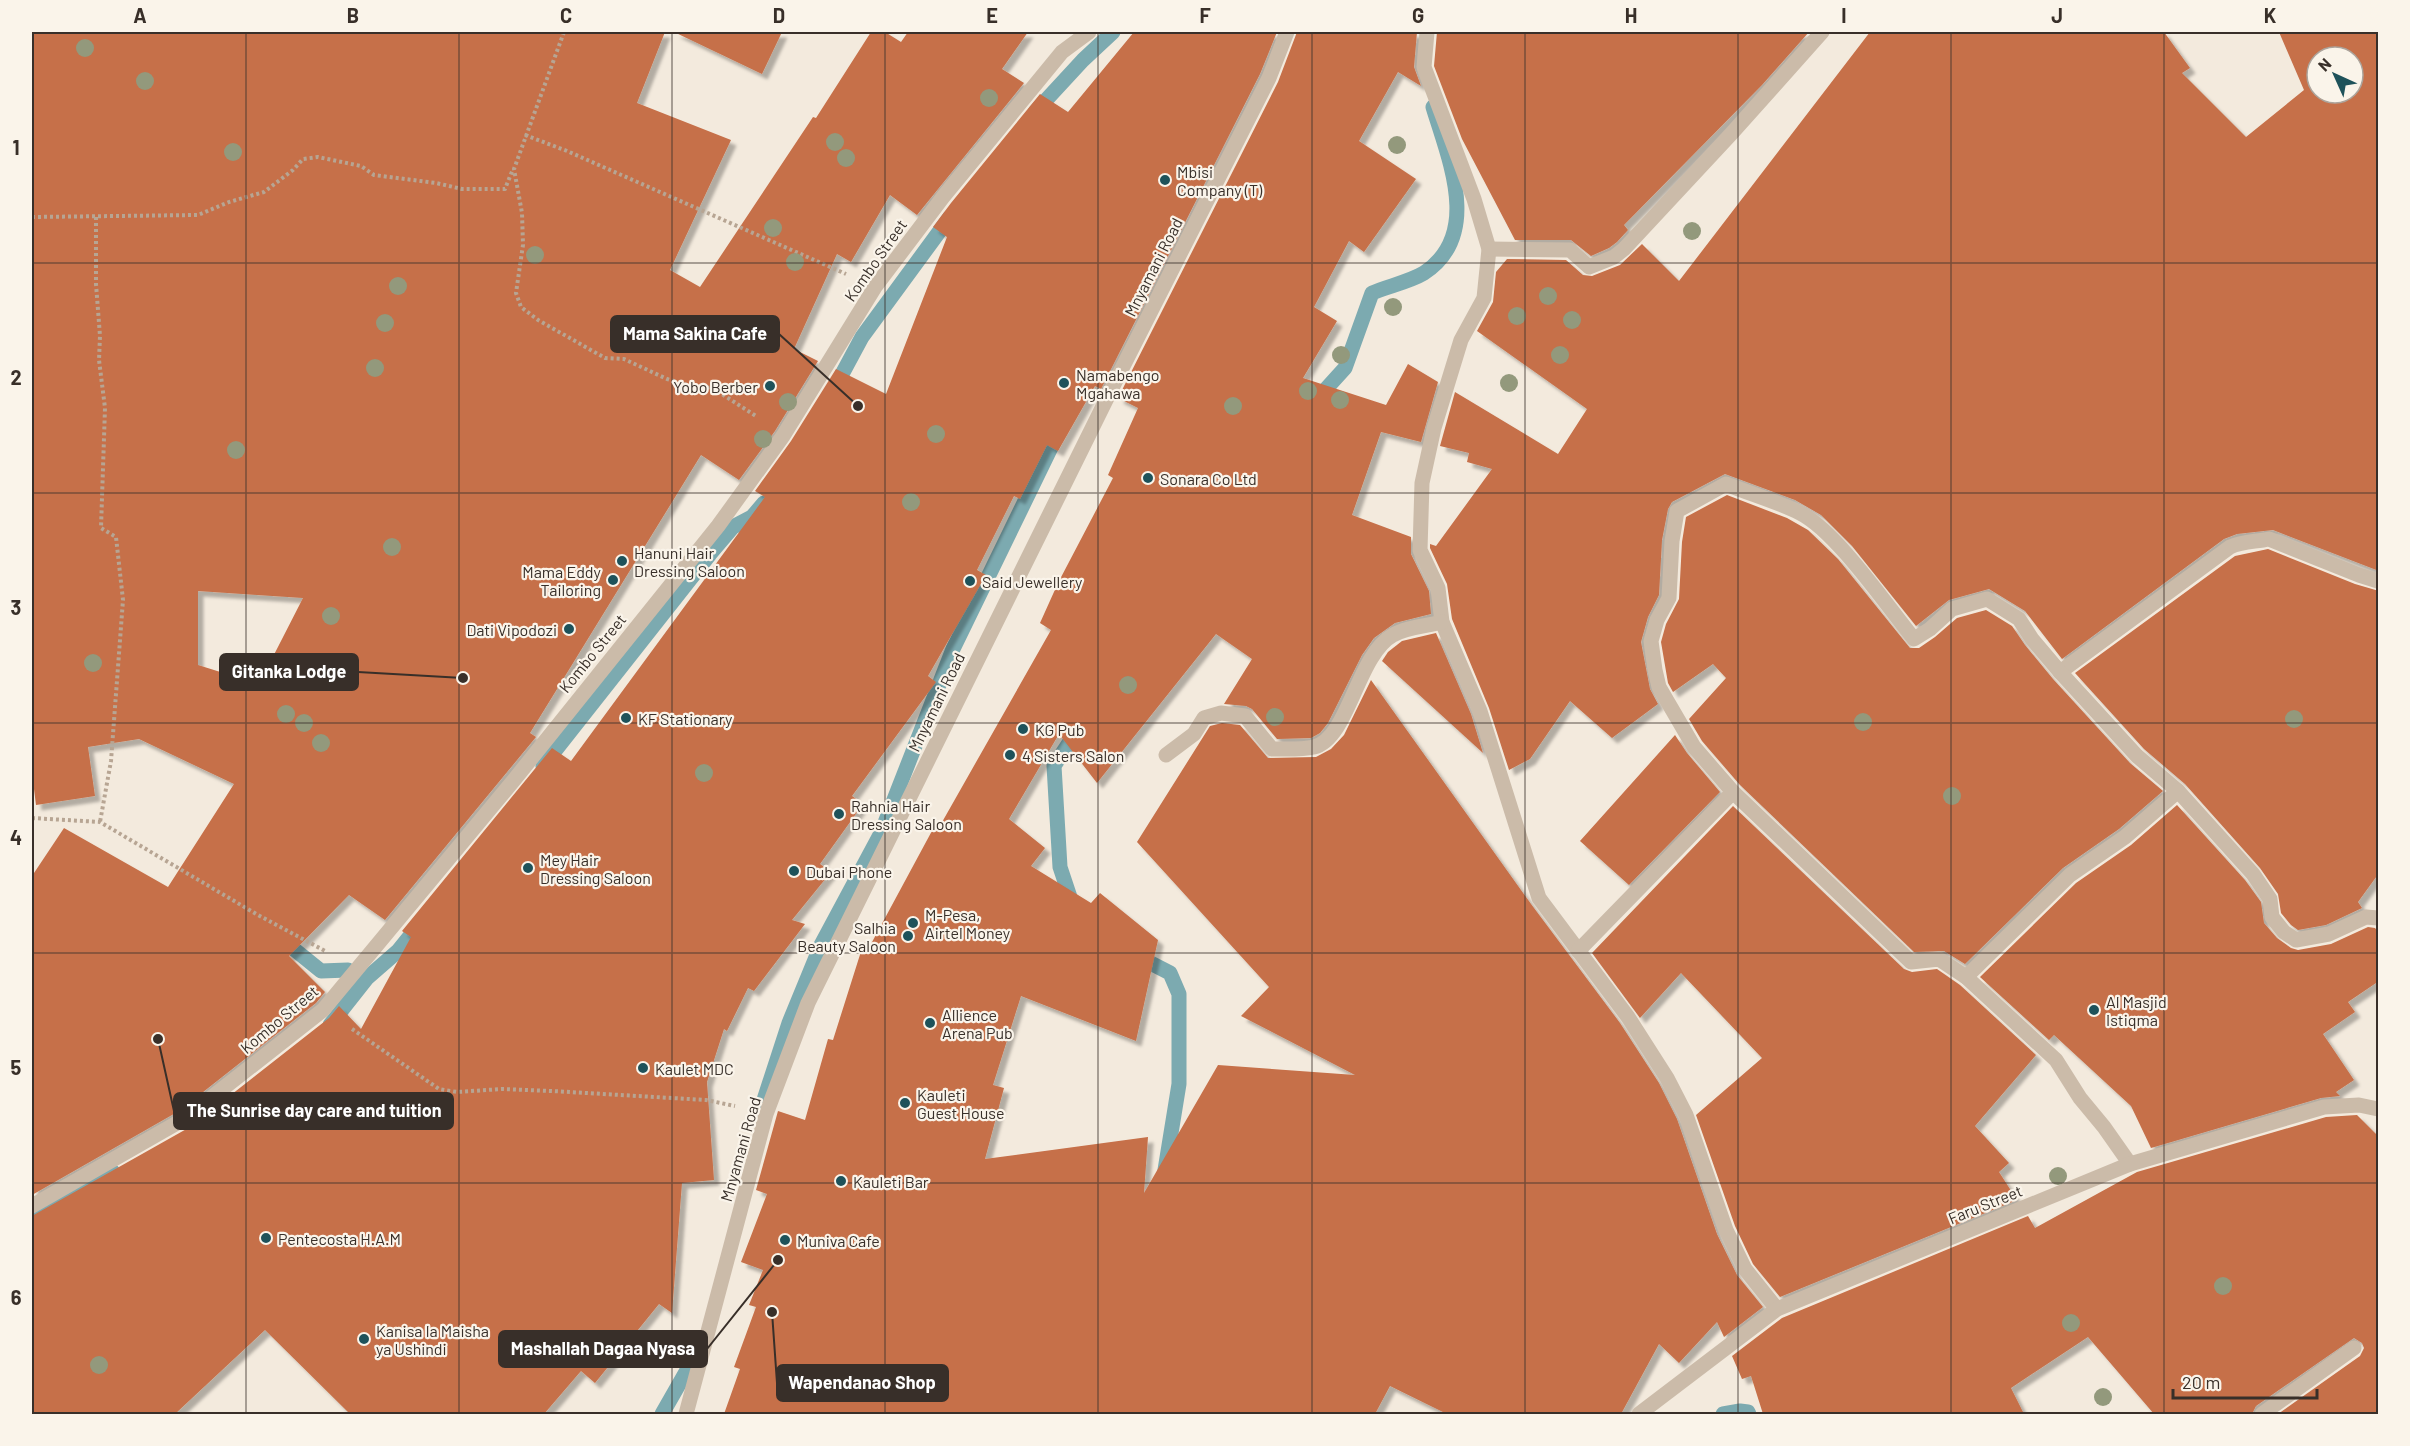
<svg xmlns="http://www.w3.org/2000/svg" width="2410" height="1446" font-family="Barlow,sans-serif">
  <style>
    .lines { fill: none; stroke-linecap: round; stroke-linejoin: round }
    .stream { stroke: #7caab0; stroke-width: 15 }
    .building { fill: #c66f48; fill-rule: evenodd; filter: url(#shadow) }
    .path { stroke: #b7a593; stroke-width: 4; stroke-dasharray: 3 3; stroke-linecap: butt }
    .minor { stroke: #cbbba9; stroke-width: 15 }
    .tree { fill: #93997c }
    .grid { fill: none; stroke: #382f29; stroke-width: 1.5; stroke-opacity: 0.55 }
    .poi-dot { fill: #1e525a; stroke: #faf4ea; stroke-width: 2 }
    .labels { text-anchor: middle; dominant-baseline: central; stroke-width: 4.5; stroke-linejoin: round; paint-order: stroke }
    .poi-label { font-size: 16px; fill: #382f29; stroke: #faf4ea; text-anchor: start }
    .street-label { font-size: 16px; fill: #382f29; stroke: #faf4ea }
    .leader { fill: none; stroke: #382f29; stroke-width: 2 }
    .callout-dot { fill: #382f29; stroke: #faf4ea; stroke-width: 2 }
    .callout { fill: #382f29; stroke: #382f29; stroke-width: 2 }
    .callout-label { font-size: 18px; text-anchor: middle; font-weight: bold; fill: #fff }
    .neatline { fill: none; stroke: #382f29; stroke-width: 2 }
    .grid-label { font-size: 20px; text-anchor: middle; font-weight: bold; fill: #382f29 }
  </style>
  <defs>
    <filter id="shadow"><feDropShadow dx="5.5" dy="5.5" stdDeviation="1.5" flood-color="#0004"/></filter>
  </defs>
  <rect width="100%" height="100%" fill="#f3eadd"/>
  <g class="lines">
    <g class="stream">
      <path d="M 1035,112 L 1083,60 L 1113,32"/>
      <path d="M 833,391 L 862,337 L 950,217"/>
      <path d="M 1316,400 L 1345,368 L 1372,293 C 1388,286 1409,282 1424,273 C 1482,235 1449,160 1433,107"/>
      <path d="M 543,766 L 710,554 L 733,527 L 752,517 L 764,503"/>
      <path d="M 1073,906 L 1060,867 L 1054,766 L 1078,729"/>
      <path d="M 279,937 L 321,971 L 348,970"/>
      <path d="M 1135,955 L 1170,973 L 1179,994 L 1179,1084 L 1165,1170"/>
      <path d="M 330,1025 L 367,978 L 398,951 L 423,920"/>
      <path d="M 761,1109 L 789,1023 L 821,945 L 881,833 L 953,649 L 1060,429"/>
      <path d="M 32,1216 L 113,1172"/>
      <path d="M 662,1414 L 702,1344"/>
      <path d="M 1723,1414 L 1740,1411 L 1748,1412 L 1749,1414"/>
    </g>
  </g>
  <g class="building">
    <path d="M 32,32 L 665,32 L 637,103 L 731,140 L 670,270 L 700,287 L 813,117 L 816,118 L 871,32 L 885,32 L 901,42 L 908,32 L 1028,32 L 1002,69 L 1024,83 L 917,215 L 890,195 L 851,262 L 837,254 L 794,349 L 818,361 L 775,431 L 739,480 L 701,455 L 530,733 L 536,737 L 385,920 L 349,895 L 289,956 L 325,992 L 316,1003 L 179,1111 L 32,1195 L 32,876 L 64,828 L 168,887 L 234,784 L 139,739 L 88,747 L 95,796 L 36,805 L 32,773 ZM 198,591 L 303,598 L 259,684 L 198,665 Z"/>
    <path d="M 674,32 L 782,32 L 762,74 Z"/>
    <path d="M 1134,32 L 1277,32 L 1260,74 L 1101,389 L 1095,386 L 1058,451 L 1047,445 L 1020,499 L 1014,496 L 977,570 L 986,575 L 928,676 L 936,682 L 852,796 L 863,804 L 820,864 L 831,872 L 792,920 L 805,924 L 754,991 L 748,988 L 727,1031 L 724,1029 L 707,1082 L 714,1180 L 682,1183 L 672,1313 L 659,1304 L 595,1383 L 581,1371 L 544,1414 L 350,1414 L 265,1330 L 175,1414 L 32,1414 L 32,1216 L 190,1127 L 329,1018 L 339,1006 L 361,1029 L 411,937 L 402,931 L 552,748 L 571,761 L 765,497 L 755,491 L 791,441 L 836,369 L 886,394 L 947,237 L 933,227 L 951,203 L 1040,94 L 1068,112 Z"/>
    <path d="M 1297,32 L 1417,32 L 1414,67 L 1421,86 L 1398,72 L 1359,141 L 1416,179 L 1364,252 L 1349,241 L 1314,307 L 1337,321 L 1303,378 L 1386,405 L 1408,364 L 1438,382 L 1421,442 L 1381,432 L 1352,515 L 1411,537 L 1411,554 L 1429,591 L 1431,614 L 1395,623 L 1374,638 L 1362,655 L 1328,723 L 1320,733 L 1311,738 L 1277,739 L 1252,709 L 1246,706 L 1224,704 L 1252,659 L 1216,634 L 1097,783 L 1059,734 L 1009,819 L 1045,848 L 1031,866 L 1091,903 L 1100,893 L 1158,940 L 1136,1041 L 1021,996 L 993,1085 L 1004,1088 L 985,1159 L 1148,1137 L 1144,1193 L 1218,1065 L 1355,1075 L 1241,1016 L 1269,987 L 1137,842 L 1210,726 L 1222,723 L 1240,725 L 1268,758 L 1316,757 L 1331,749 L 1344,735 L 1371,680 L 1531,904 L 1620,1023 L 1659,1083 L 1677,1119 L 1717,1234 L 1737,1275 L 1763,1307 L 1724,1337 L 1717,1322 L 1679,1363 L 1659,1344 L 1621,1414 L 1447,1414 L 1390,1386 L 1375,1414 L 724,1414 L 740,1369 L 734,1367 L 756,1307 L 749,1305 L 763,1270 L 741,1262 L 767,1194 L 756,1190 L 778,1111 L 805,1120 L 828,1039 L 833,1040 L 864,942 L 871,944 L 933,829 L 937,831 L 1051,630 L 1040,623 L 1058,583 L 1113,478 L 1108,475 L 1138,408 L 1118,398 L 1278,82 Z"/>
    <path d="M 1437,32 L 1809,32 L 1762,85 L 1624,225 L 1628,230 L 1617,242 L 1609,248 L 1591,256 L 1571,240 L 1515,240 L 1462,139 L 1434,66 Z"/>
    <path d="M 1870,32 L 2164,32 L 2190,68 L 2182,73 L 2246,137 L 2304,90 L 2279,32 L 2379,32 L 2379,571 L 2273,530 L 2237,534 L 2224,539 L 2062,659 L 2025,611 L 1989,589 L 1949,600 L 1916,626 L 1852,546 L 1821,515 L 1795,500 L 1725,474 L 1672,502 L 1668,509 L 1662,540 L 1659,595 L 1648,617 L 1641,642 L 1650,689 L 1658,704 L 1612,738 L 1570,701 L 1530,759 L 1509,770 L 1489,708 L 1452,619 L 1447,584 L 1430,548 L 1430,544 L 1436,546 L 1492,469 L 1467,462 L 1469,453 L 1440,446 L 1455,392 L 1558,454 L 1587,409 L 1477,331 L 1493,302 L 1496,272 L 1507,259 L 1566,260 L 1583,275 L 1592,276 L 1620,265 L 1642,244 L 1679,281 ZM 2317,57 L 2353,57 L 2353,93 L 2317,93 Z"/>
    <path d="M 1727,495 L 1787,518 L 1808,530 L 1838,559 L 1910,648 L 1919,648 L 1935,637 L 1957,618 L 1986,610 L 2012,626 L 2025,645 L 2053,679 L 2130,763 L 2163,791 L 2119,829 L 2063,868 L 1965,964 L 1944,951 L 1914,952 L 1740,785 L 1702,741 L 1689,719 L 1726,678 L 1713,664 L 1673,692 L 1668,683 L 1661,642 L 1666,624 L 1679,599 L 1682,542 L 1686,517 Z"/>
    <path d="M 2268,549 L 2355,584 L 2379,591 L 2379,873 L 2358,902 L 2362,908 L 2326,925 L 2298,930 L 2291,925 L 2281,913 L 2278,894 L 2260,868 L 2185,784 L 2144,749 L 2075,673 L 2235,556 Z"/>
    <path d="M 1436,633 L 1471,714 L 1483,753 L 1382,661 L 1388,652 L 1402,641 Z"/>
    <path d="M 1675,735 L 1687,753 L 1720,792 L 1629,885 L 1580,841 Z"/>
    <path d="M 2177,805 L 2245,880 L 2261,902 L 2264,923 L 2277,938 L 2291,948 L 2298,950 L 2331,944 L 2368,927 L 2375,928 L 2379,933 L 2379,981 L 2348,1002 L 2355,1012 L 2323,1034 L 2354,1080 L 2336,1092 L 2340,1096 L 2321,1098 L 2151,1148 L 2131,1106 L 2054,1035 L 2049,1040 L 1980,977 L 2076,883 L 2131,845 Z"/>
    <path d="M 1733,806 L 1904,969 L 1912,972 L 1937,969 L 1960,985 L 2036,1055 L 1975,1126 L 2009,1163 L 1999,1172 L 2017,1200 L 1780,1297 L 1753,1264 L 1735,1226 L 1696,1115 L 1762,1058 L 1681,973 L 1640,1018 L 1592,953 Z"/>
    <path d="M 2357,1115 L 2379,1137 L 2379,1414 L 2278,1414 L 2360,1356 L 2364,1348 L 2362,1343 L 2354,1338 L 2256,1406 L 2252,1414 L 2154,1414 L 2088,1337 L 2011,1388 L 2024,1414 L 1763,1414 L 1751,1376 L 1742,1379 L 1732,1356 L 1782,1318 L 2028,1216 L 2035,1228 L 2137,1172 L 2326,1117 Z"/>
  </g>
  <g class="lines">
    <g class="path">
      <path d="M 564,32 L 514,169 L 522,213 L 523,245 L 516,293 L 521,307 L 538,320 L 605,358 L 624,359 L 667,379 L 701,389 L 711,387 L 756,416"/>
      <path d="M 525,135 L 567,151 L 846,274"/>
      <path d="M 32,217 L 198,215 L 229,202 L 264,192 L 293,170 L 303,159 L 318,157 L 361,166 L 374,175 L 436,183 L 462,189 L 505,189 L 513,169"/>
      <path d="M 96,217 L 96,284 L 100,336 L 99,360 L 105,408 L 101,528 L 116,537 L 123,600 L 111,761 L 100,822"/>
      <path d="M 32,818 L 100,822 L 258,915 L 327,952"/>
      <path d="M 352,1029 L 439,1089 L 457,1092 L 502,1089 L 552,1091 L 706,1100 L 735,1106"/>
    </g>
    <g class="minor">
      <path d="M 1427,32 L 1424,67 L 1474,199 L 1489,249 L 1484,298 L 1461,340 L 1434,428 L 1422,483 L 1420,550 L 1438,588 L 1442,622 L 1480,711 L 1539,898 L 1628,1017 L 1667,1078 L 1686,1115 L 1726,1230 L 1745,1269 L 1777,1309"/>
      <path d="M 1489,249 L 1570,250 L 1589,267 L 1614,257 L 1624,249 L 1732,133 L 1822,32"/>
      <path d="M 2060,672 L 2230,547 C 2243,541 2255,542 2269,539 L 2359,575 L 2378,581"/>
      <path d="M 1166,755 L 1194,734 L 1204,718 L 1221,713 L 1245,716 L 1272,749 C 1285,749 1301,750 1314,747 C 1349,738 1357,655 1393,635 C 1406,627 1427,626 1442,622"/>
      <path d="M 1733,792 L 1694,747 L 1659,687 L 1655,670 L 1651,641 L 1657,620 L 1669,598 L 1672,541 L 1677,511 L 1726,484 C 1750,494 1776,501 1800,513 C 1836,531 1887,606 1914,639 L 1930,629 L 1952,609 L 1987,599 L 2019,619 L 2032,639 L 2060,672 L 2137,756 L 2178,791"/>
      <path d="M 1578,951 L 1733,792 L 1911,962 L 1939,959 L 1966,977 L 2056,1060 L 2080,1098 L 2104,1127 L 2130,1164"/>
      <path d="M 1966,977 L 2070,875 L 2125,837 L 2178,791 L 2253,874 L 2270,899 L 2272,917 L 2284,932 L 2296,940 L 2329,934 L 2366,917 L 2378,918"/>
      <path d="M 32,1206 L 184,1119 L 323,1010 L 514,780 L 718,526 L 783,436 L 875,287 L 943,197 L 1062,52 L 1089,32"/>
      <path d="M 686,1414 L 766,1114 L 808,1003 L 1110,392 L 1269,78 L 1287,32"/>
      <path d="M 1639,1414 L 1777,1309 L 2130,1164 L 2324,1107 L 2359,1105 L 2378,1109"/>
      <path d="M 2262,1414 L 2354,1348"/>
    </g>
  </g>
  <g class="tree">
    <circle cx="85" cy="48" r="9"/>
    <circle cx="145" cy="81" r="9"/>
    <circle cx="989" cy="98" r="9"/>
    <circle cx="835" cy="142" r="9"/>
    <circle cx="1397" cy="145" r="9"/>
    <circle cx="233" cy="152" r="9"/>
    <circle cx="846" cy="158" r="9"/>
    <circle cx="773" cy="228" r="9"/>
    <circle cx="1692" cy="231" r="9"/>
    <circle cx="535" cy="255" r="9"/>
    <circle cx="795" cy="262" r="9"/>
    <circle cx="398" cy="286" r="9"/>
    <circle cx="1548" cy="296" r="9"/>
    <circle cx="1393" cy="307" r="9"/>
    <circle cx="1517" cy="316" r="9"/>
    <circle cx="1572" cy="320" r="9"/>
    <circle cx="385" cy="323" r="9"/>
    <circle cx="1341" cy="355" r="9"/>
    <circle cx="1560" cy="355" r="9"/>
    <circle cx="375" cy="368" r="9"/>
    <circle cx="1509" cy="383" r="9"/>
    <circle cx="1308" cy="391" r="9"/>
    <circle cx="1340" cy="400" r="9"/>
    <circle cx="788" cy="402" r="9"/>
    <circle cx="1233" cy="406" r="9"/>
    <circle cx="936" cy="434" r="9"/>
    <circle cx="763" cy="439" r="9"/>
    <circle cx="236" cy="450" r="9"/>
    <circle cx="911" cy="502" r="9"/>
    <circle cx="392" cy="547" r="9"/>
    <circle cx="331" cy="616" r="9"/>
    <circle cx="93" cy="663" r="9"/>
    <circle cx="1128" cy="685" r="9"/>
    <circle cx="286" cy="714" r="9"/>
    <circle cx="1275" cy="717" r="9"/>
    <circle cx="2294" cy="719" r="9"/>
    <circle cx="1863" cy="722" r="9"/>
    <circle cx="304" cy="723" r="9"/>
    <circle cx="321" cy="743" r="9"/>
    <circle cx="704" cy="773" r="9"/>
    <circle cx="1952" cy="796" r="9"/>
    <circle cx="2058" cy="1176" r="9"/>
    <circle cx="2223" cy="1286" r="9"/>
    <circle cx="2071" cy="1323" r="9"/>
    <circle cx="99" cy="1365" r="9"/>
    <circle cx="2103" cy="1397" r="9"/>
  </g>
  <path class="grid" d="M 246,32 L 246,1414M 459,32 L 459,1414M 672,32 L 672,1414M 885,32 L 885,1414M 1098,32 L 1098,1414M 1312,32 L 1312,1414M 1525,32 L 1525,1414M 1738,32 L 1738,1414M 1951,32 L 1951,1414M 2164,32 L 2164,1414M 32,263 L 2378,263M 32,493 L 2378,493M 32,723 L 2378,723M 32,953 L 2378,953M 32,1183 L 2378,1183"/>
  <g class="poi-dot">
    <circle cx="1165" cy="180" r="6"/>
    <circle cx="1064" cy="383" r="6"/>
    <circle cx="770" cy="386" r="6"/>
    <circle cx="1148" cy="478" r="6"/>
    <circle cx="622" cy="561" r="6"/>
    <circle cx="613" cy="580" r="6"/>
    <circle cx="970" cy="581" r="6"/>
    <circle cx="569" cy="629" r="6"/>
    <circle cx="626" cy="718" r="6"/>
    <circle cx="1023" cy="729" r="6"/>
    <circle cx="1010" cy="755" r="6"/>
    <circle cx="839" cy="814" r="6"/>
    <circle cx="528" cy="868" r="6"/>
    <circle cx="794" cy="871" r="6"/>
    <circle cx="913" cy="923" r="6"/>
    <circle cx="908" cy="936" r="6"/>
    <circle cx="2094" cy="1010" r="6"/>
    <circle cx="930" cy="1023" r="6"/>
    <circle cx="643" cy="1068" r="6"/>
    <circle cx="905" cy="1103" r="6"/>
    <circle cx="841" cy="1181" r="6"/>
    <circle cx="266" cy="1238" r="6"/>
    <circle cx="785" cy="1240" r="6"/>
    <circle cx="364" cy="1339" r="6"/>
  </g>
  <g class="labels">
    <g class="poi-label">
      <text x="1177" y="171">Mbisi<tspan x="1177" dy="18">Company (T)</tspan></text>
      <text x="1076" y="374">Namabengo<tspan x="1076" dy="18">Mgahawa</tspan></text>
      <text x="758" y="386" text-anchor="end">Yobo Berber</text>
      <text x="1160" y="478">Sonara Co Ltd</text>
      <text x="634" y="552">Hanuni Hair<tspan x="634" dy="18">Dressing Saloon</tspan></text>
      <text x="601" y="571" text-anchor="end">Mama Eddy<tspan x="601" dy="18">Tailoring</tspan></text>
      <text x="982" y="581">Said Jewellery</text>
      <text x="557" y="629" text-anchor="end">Dati Vipodozi</text>
      <text x="638" y="718">KF Stationary</text>
      <text x="1035" y="729">KG Pub</text>
      <text x="1022" y="755">4 Sisters Salon</text>
      <text x="851" y="805">Rahnia Hair<tspan x="851" dy="18">Dressing Saloon</tspan></text>
      <text x="540" y="859">Mey Hair<tspan x="540" dy="18">Dressing Saloon</tspan></text>
      <text x="806" y="871">Dubai Phone</text>
      <text x="925" y="914">M-Pesa,<tspan x="925" dy="18">Airtel Money</tspan></text>
      <text x="896" y="927" text-anchor="end">Salhia<tspan x="896" dy="18">Beauty Saloon</tspan></text>
      <text x="2106" y="1001">Al Masjid<tspan x="2106" dy="18">Istiqma</tspan></text>
      <text x="942" y="1014">Allience<tspan x="942" dy="18">Arena Pub</tspan></text>
      <text x="655" y="1068">Kaulet MDC</text>
      <text x="917" y="1094">Kauleti<tspan x="917" dy="18">Guest House</tspan></text>
      <text x="853" y="1181">Kauleti Bar</text>
      <text x="278" y="1238">Pentecosta H.A.M</text>
      <text x="797" y="1240">Muniva Cafe</text>
      <text x="376" y="1330">Kanisa la Maisha<tspan x="376" dy="18">ya Ushindi</tspan></text>
    </g>
    <g class="street-label">
      <text transform="translate(875 260) rotate(-55)">Kombo Street</text>
      <text transform="translate(1153 267) rotate(-63)">Mnyamani Road</text>
      <text transform="translate(592 653) rotate(-51)">Kombo Street</text>
      <text transform="translate(936 702) rotate(-64)">Mnyamani Road</text>
      <text transform="translate(279 1019) rotate(-40)">Kombo Street</text>
      <text transform="translate(740 1149) rotate(-74)">Mnyamani Road</text>
      <text transform="translate(1985 1204) rotate(-22)">Faru Street</text>
    </g>
  </g>
  <path class="leader" d="M858 406L779 334M463 678L358 672M158 1039L174 1111M778 1260L707 1349M772 1312L777 1383"/>
  <g class="callout-dot">
    <circle cx="858" cy="406" r="6"/>
    <circle cx="463" cy="678" r="6"/>
    <circle cx="158" cy="1039" r="6"/>
    <circle cx="778" cy="1260" r="6"/>
    <circle cx="772" cy="1312" r="6"/>
  </g>
  <g class="callout">
    <rect x="611" y="316" width="168" height="36" rx="6"/>
    <rect x="220" y="654" width="138" height="36" rx="6"/>
    <rect x="174" y="1093" width="279" height="36" rx="6"/>
    <rect x="499" y="1331" width="208" height="36" rx="6"/>
    <rect x="777" y="1365" width="171" height="36" rx="6"/>
  </g>
  <g class="callout-label">
    <text x="695" y="340">Mama Sakina Cafe</text>
    <text x="289" y="678">Gitanka Lodge</text>
    <text x="314" y="1117">The Sunrise day care and tuition</text>
    <text x="603" y="1355">Mashallah Dagaa Nyasa</text>
    <text x="862" y="1389">Wapendanao Shop</text>
  </g>
  <rect width="2410" height="1446" fill="none" stroke="#faf4ea" stroke-width="66"/>
  <g transform="translate(2335 75) rotate(315)"><circle r="28" fill="#faf4ea" stroke="#aca59d" stroke-width="1.5"/>
  <path d="M0-4.5L10 22L0 15L-10 22Z" fill="#1e525a"/>
  <text y="-9" font-size="16" font-weight="bold" text-anchor="middle" fill="#382f29">N</text>
  </g>
  <path d="M2173 1389v9h144v-9" fill="none" stroke="#382f29" stroke-width="3"/>
  <text x="2182" y="1389" font-size="18" fill="#382f29" stroke="#faf4ea" stroke-width="4.5" paint-order="stroke">20 m</text>
  <rect x="33" y="33" width="2344" height="1380" class="neatline"/>
  <g class="grid-label">
    <text x="140" y="23">A</text>
    <text x="353" y="23">B</text>
    <text x="566" y="23">C</text>
    <text x="779" y="23">D</text>
    <text x="992" y="23">E</text>
    <text x="1205" y="23">F</text>
    <text x="1418" y="23">G</text>
    <text x="1631" y="23">H</text>
    <text x="1844" y="23">I</text>
    <text x="2057" y="23">J</text>
    <text x="2270" y="23">K</text>
    <text x="16" y="155">1</text>
    <text x="16" y="385">2</text>
    <text x="16" y="615">3</text>
    <text x="16" y="845">4</text>
    <text x="16" y="1075">5</text>
    <text x="16" y="1305">6</text>
  </g>
</svg>
